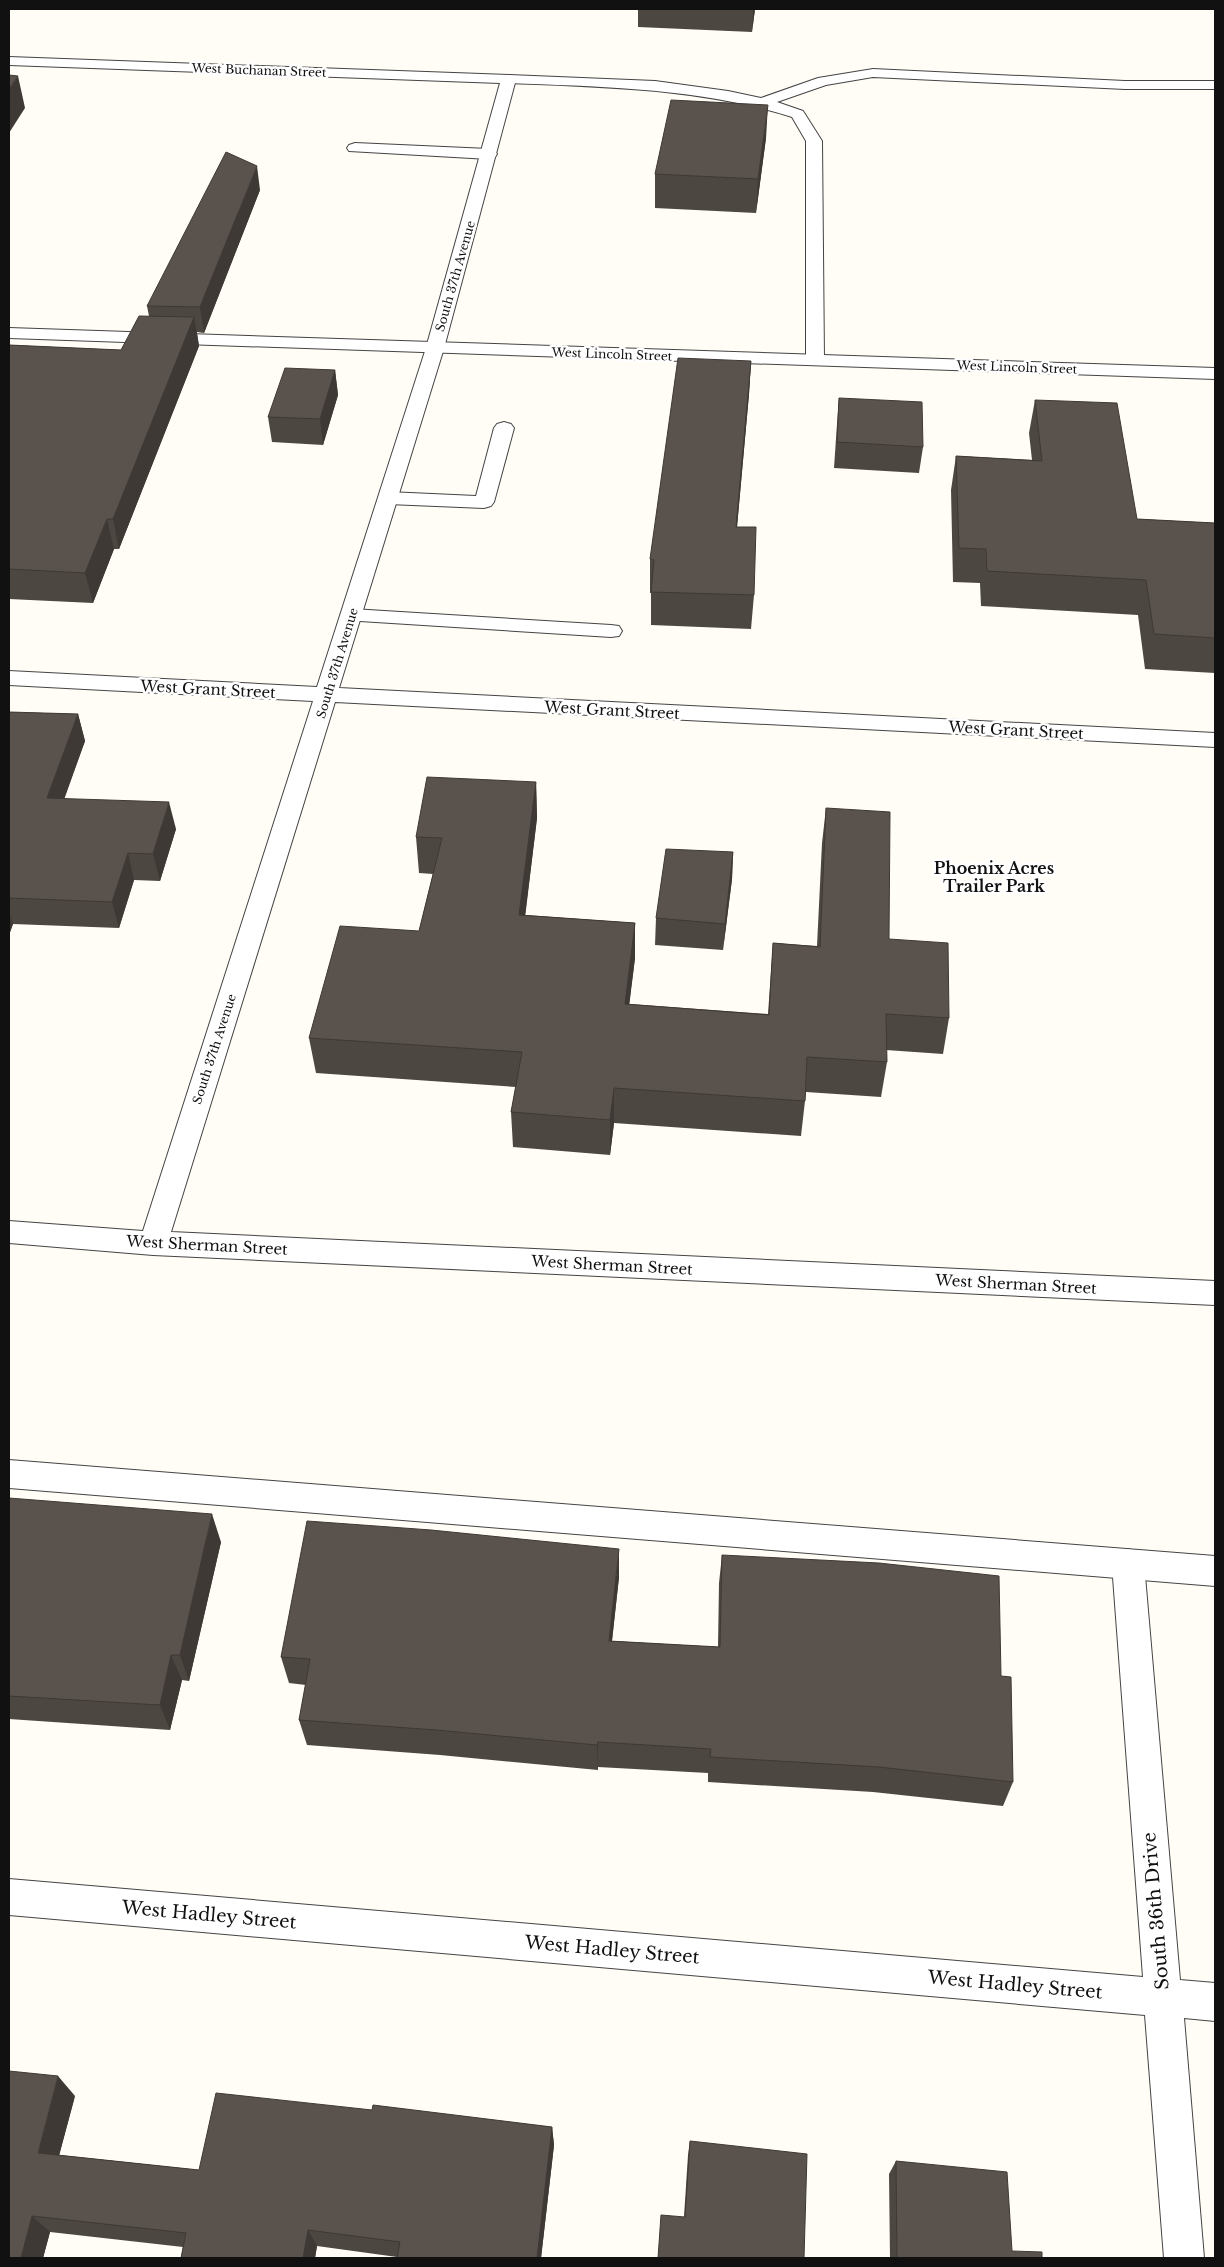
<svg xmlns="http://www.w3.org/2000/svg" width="1224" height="2267" font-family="'Libre Baskerville',serif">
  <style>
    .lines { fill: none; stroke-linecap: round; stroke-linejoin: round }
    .service-casing { stroke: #444; stroke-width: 2 }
    .minor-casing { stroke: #444; stroke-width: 2 }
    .tertiary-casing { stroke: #444; stroke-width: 2 }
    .service { fill: #fff; fill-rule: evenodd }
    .minor { fill: #fff; fill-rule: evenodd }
    .tertiary { fill: #fff; fill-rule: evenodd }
    .wall { fill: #4d4742 }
    .shaded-wall { fill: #3f3936 }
    .building { fill: #5a524d; stroke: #3f3936 }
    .labels { text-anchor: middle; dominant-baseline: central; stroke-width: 5; stroke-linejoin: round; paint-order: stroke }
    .far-street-label { font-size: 12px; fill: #111; stroke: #fff }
    .street-label { font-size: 15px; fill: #111; stroke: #fff }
    .neighbourhood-label { font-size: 16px; font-weight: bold; fill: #111; stroke: #fff }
    .near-street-label { font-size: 18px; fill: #111; stroke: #fff }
  </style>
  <rect width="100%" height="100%" fill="#fffdf5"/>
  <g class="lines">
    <defs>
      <g id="service">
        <path d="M 873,69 L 1125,81 L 1215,81 L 1215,89 L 1125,89 L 873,77 L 826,85 L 777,102 L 803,111 L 822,141 L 824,360 L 821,364 L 815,365 L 809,364 L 806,360 L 806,141 L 792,117 C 700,88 605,87 509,83 L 504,82 L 502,79 L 504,76 L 509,75 L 655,81 L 728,91 L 761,98 L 818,78 Z"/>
        <path d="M 355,143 L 489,149 L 495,151 L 497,154 L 495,157 L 489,159 L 349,151 L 347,148 L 349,145 Z"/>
        <path d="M 504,422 L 511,424 L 514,428 L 494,502 L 491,506 L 484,508 L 388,504 L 381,502 L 378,498 L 381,494 L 388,492 L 476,496 L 494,428 L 497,424 Z"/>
        <path d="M 352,609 L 611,625 L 619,626 L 622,631 L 619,636 L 611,637 L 344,620 L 341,615 L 344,610 Z"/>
        <path d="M 9,1460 L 1215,1556 L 1215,1586 L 9,1488 Z"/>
      </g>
      <g id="minor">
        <path d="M 9,57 L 509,75 L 514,76 L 516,79 L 444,348 L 339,688 L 1215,733 L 1215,747 L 335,702 L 171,1232 L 1215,1281 L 1215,1305 L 153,1255 L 9,1243 L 9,1221 L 143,1231 L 313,701 L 9,685 L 9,671 L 317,687 L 426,348 L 500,83 L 9,65 Z"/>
        <path d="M 1128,1549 L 1140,1554 L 1144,1564 L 1180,1980 L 1215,1983 L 1215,2021 L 1184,2018 L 1204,2258 L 1164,2258 L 1145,2015 L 9,1915 L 9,1879 L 1143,1977 L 1112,1564 L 1116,1554 Z"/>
      </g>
      <path id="tertiary" d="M 9,328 L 1215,368 L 1215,379 L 9,338 Z"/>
    </defs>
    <use href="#service" class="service-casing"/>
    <use href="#minor" class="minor-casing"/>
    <use href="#tertiary" class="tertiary-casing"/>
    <use href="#service" class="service"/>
    <use href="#minor" class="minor"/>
    <use href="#tertiary" class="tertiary"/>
  </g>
  <g class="wall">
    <path d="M 638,9 L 755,9 L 752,32 L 638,27 Z"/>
    <path d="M 766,138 L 756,213 L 655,208 L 655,174 Z"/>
    <path d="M 260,190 L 204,333 L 197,332 L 199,346 L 119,549 L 114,549 L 93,603 L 9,599 L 9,345 L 121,350 L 149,316 L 147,306 Z"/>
    <path d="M 751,361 L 749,394 L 737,527 L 754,595 L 751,629 L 651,625 L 651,593 L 650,593 L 650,559 Z"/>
    <path d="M 335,370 L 338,395 L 323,445 L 272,442 L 268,417 Z"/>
    <path d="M 839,398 L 923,447 L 919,473 L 834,468 L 837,424 Z"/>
    <path d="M 1035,400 L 1137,519 L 1215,523 L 1215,673 L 1145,669 L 1138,615 L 981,606 L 980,583 L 953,582 L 951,490 L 956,456 L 1032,460 L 1029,433 Z"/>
    <path d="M 9,712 L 78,714 L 85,741 L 64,798 L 176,829 L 160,881 L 134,880 L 119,928 L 13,924 L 9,935 Z"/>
    <path d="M 536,782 L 537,818 L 525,915 L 635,923 L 635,958 L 629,1004 L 768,1014 L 773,943 L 817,946 L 822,843 L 826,808 L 889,939 L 949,1018 L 943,1054 L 886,1050 L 887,1062 L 881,1097 L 806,1092 L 801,1136 L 614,1123 L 610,1155 L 513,1147 L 511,1112 L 516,1087 L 316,1073 L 309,1038 L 419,931 L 433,874 L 419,873 L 416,837 Z"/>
    <path d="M 733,852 L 732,879 L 723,950 L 655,945 L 656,918 Z"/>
    <path d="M 9,1498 L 221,1542 L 189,1681 L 182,1680 L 170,1730 L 9,1719 Z"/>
    <path d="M 722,1555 L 1001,1676 L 1013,1782 L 1003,1806 L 873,1792 L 708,1782 L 708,1773 L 598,1767 L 598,1770 L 440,1755 L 307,1745 L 299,1720 L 306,1685 L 289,1683 L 281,1657 L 619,1577 L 612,1641 L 718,1647 L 719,1583 Z"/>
    <path d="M 75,2096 L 59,2155 L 199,2170 L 372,2110 L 552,2127 L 554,2145 L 541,2258 L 397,2258 L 397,2257 L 317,2246 L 315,2258 L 181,2258 L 183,2247 L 50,2232 L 43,2258 L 9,2258 Z"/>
    <path d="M 690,2141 L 804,2258 L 684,2217 L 688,2155 Z"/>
    <path d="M 896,2161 L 1012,2251 L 1042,2258 L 890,2258 L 889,2174 Z"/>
  </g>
  <g class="shaded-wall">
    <path d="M 753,9 L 755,9 L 752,32 Z"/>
    <path d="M 18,76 L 25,108 L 9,133 L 9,89 Z"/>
    <path d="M 768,105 L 766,138 L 756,213 L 758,179 Z"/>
    <path d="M 257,166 L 260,190 L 204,333 L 200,307 Z"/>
    <path d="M 194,317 L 199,346 L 119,549 L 113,519 Z"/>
    <path d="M 751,361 L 749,394 L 734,560 L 736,527 Z"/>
    <path d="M 335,370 L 338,395 L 323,445 L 320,419 Z"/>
    <path d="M 107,519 L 114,549 L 93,603 L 85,573 Z"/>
    <path d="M 78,714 L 85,741 L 55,825 L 47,798 Z"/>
    <path d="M 536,782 L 537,818 L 521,951 L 519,915 Z"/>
    <path d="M 169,802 L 176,829 L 160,881 L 153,854 Z"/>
    <path d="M 733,852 L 732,879 L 723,950 L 725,924 Z"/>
    <path d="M 128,853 L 134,880 L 119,928 L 112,902 Z"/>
    <path d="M 9,912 L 13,924 L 9,935 Z"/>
    <path d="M 635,923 L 635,958 L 625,1040 L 625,1004 Z"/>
    <path d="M 614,1088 L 614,1123 L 610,1155 L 610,1120 Z"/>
    <path d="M 212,1514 L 221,1542 L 189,1681 L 180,1655 Z"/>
    <path d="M 619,1549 L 619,1577 L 609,1667 L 609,1641 Z"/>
    <path d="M 171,1655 L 182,1680 L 170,1730 L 160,1705 Z"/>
    <path d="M 598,1742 L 598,1770 L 597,1745 Z"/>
    <path d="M 58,2076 L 75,2096 L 55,2171 L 38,2153 Z"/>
    <path d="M 552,2127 L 554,2145 L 541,2258 L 537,2258 Z"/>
    <path d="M 32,2216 L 50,2232 L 43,2258 L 21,2258 Z"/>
    <path d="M 308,2230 L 317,2246 L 315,2258 L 303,2258 Z"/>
  </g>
  <g class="building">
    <path d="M 9,75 L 18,76 L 9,89 Z"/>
    <path d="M 671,100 L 768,105 L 758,179 L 655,174 Z"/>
    <path d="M 226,152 L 257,166 L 200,307 L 147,306 Z"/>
    <path d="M 139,316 L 194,317 L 113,519 L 107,519 L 85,573 L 9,569 L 9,345 L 121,350 Z"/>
    <path d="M 678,358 L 751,361 L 736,527 L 756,527 L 754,595 L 651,592 L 654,560 L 650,559 Z"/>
    <path d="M 285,368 L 335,370 L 320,419 L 268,417 Z"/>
    <path d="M 839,398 L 922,402 L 923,447 L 837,442 Z"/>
    <path d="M 1035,400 L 1117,403 L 1137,519 L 1215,523 L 1215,638 L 1154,634 L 1146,580 L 987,571 L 986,549 L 959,548 L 956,456 L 1042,461 Z"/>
    <path d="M 9,712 L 78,714 L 47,798 L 169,802 L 153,854 L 128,853 L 112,902 L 9,898 Z"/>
    <path d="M 427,777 L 536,782 L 519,915 L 635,923 L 625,1004 L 769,1015 L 773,943 L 820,947 L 826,808 L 890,812 L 889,939 L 948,943 L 949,1018 L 886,1014 L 887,1062 L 807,1057 L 805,1101 L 614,1088 L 610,1120 L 511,1112 L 522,1052 L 309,1038 L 340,926 L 419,931 L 442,838 L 416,837 Z"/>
    <path d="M 666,849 L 733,852 L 725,924 L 656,918 Z"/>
    <path d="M 9,1498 L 212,1514 L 180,1655 L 171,1655 L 160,1705 L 9,1696 Z"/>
    <path d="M 307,1521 L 431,1530 L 619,1549 L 609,1641 L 720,1647 L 722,1555 L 879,1563 L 999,1576 L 1001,1676 L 1011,1677 L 1013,1782 L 879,1767 L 710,1757 L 711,1749 L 598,1742 L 597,1745 L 436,1730 L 299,1720 L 310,1659 L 281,1657 Z"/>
    <path d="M 9,2071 L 58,2076 L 38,2153 L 199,2170 L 216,2093 L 372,2110 L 373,2105 L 552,2127 L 537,2258 L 397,2258 L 400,2242 L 308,2230 L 303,2258 L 181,2258 L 186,2233 L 32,2216 L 21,2258 L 9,2258 Z"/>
    <path d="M 690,2141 L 807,2154 L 804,2258 L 658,2258 L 661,2215 L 685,2217 Z"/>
    <path d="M 896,2161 L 1007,2172 L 1012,2251 L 1042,2252 L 1042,2258 L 897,2258 Z"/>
  </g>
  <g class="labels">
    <g class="far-street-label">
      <text transform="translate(259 70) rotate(2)">West Buchanan Street</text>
      <text transform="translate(455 276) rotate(-74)">South 37th Avenue</text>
      <text transform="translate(612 354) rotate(2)">West Lincoln Street</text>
      <text transform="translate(1017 367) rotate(2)">West Lincoln Street</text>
      <text transform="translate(337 663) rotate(-73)">South 37th Avenue</text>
      <text transform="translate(214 1049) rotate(-72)">South 37th Avenue</text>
    </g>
    <g class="street-label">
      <text transform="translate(208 689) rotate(3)">West Grant Street</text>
      <text transform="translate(612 710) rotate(3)">West Grant Street</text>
      <text transform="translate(1016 730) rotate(3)">West Grant Street</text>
      <text transform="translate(207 1245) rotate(3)">West Sherman Street</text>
      <text transform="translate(612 1265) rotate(3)">West Sherman Street</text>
      <text transform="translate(1016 1284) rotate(3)">West Sherman Street</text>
    </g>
    <g class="neighbourhood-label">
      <text x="994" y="868">Phoenix Acres<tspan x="994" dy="18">Trailer Park</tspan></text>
    </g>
    <g class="near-street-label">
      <text transform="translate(1156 1911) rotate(-95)">South 36th Drive</text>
      <text transform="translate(209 1915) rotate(5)">West Hadley Street</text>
      <text transform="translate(612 1950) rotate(5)">West Hadley Street</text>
      <text transform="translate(1015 1985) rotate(5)">West Hadley Street</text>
    </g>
  </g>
  <rect width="1224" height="2267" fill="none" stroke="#111111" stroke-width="20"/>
</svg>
